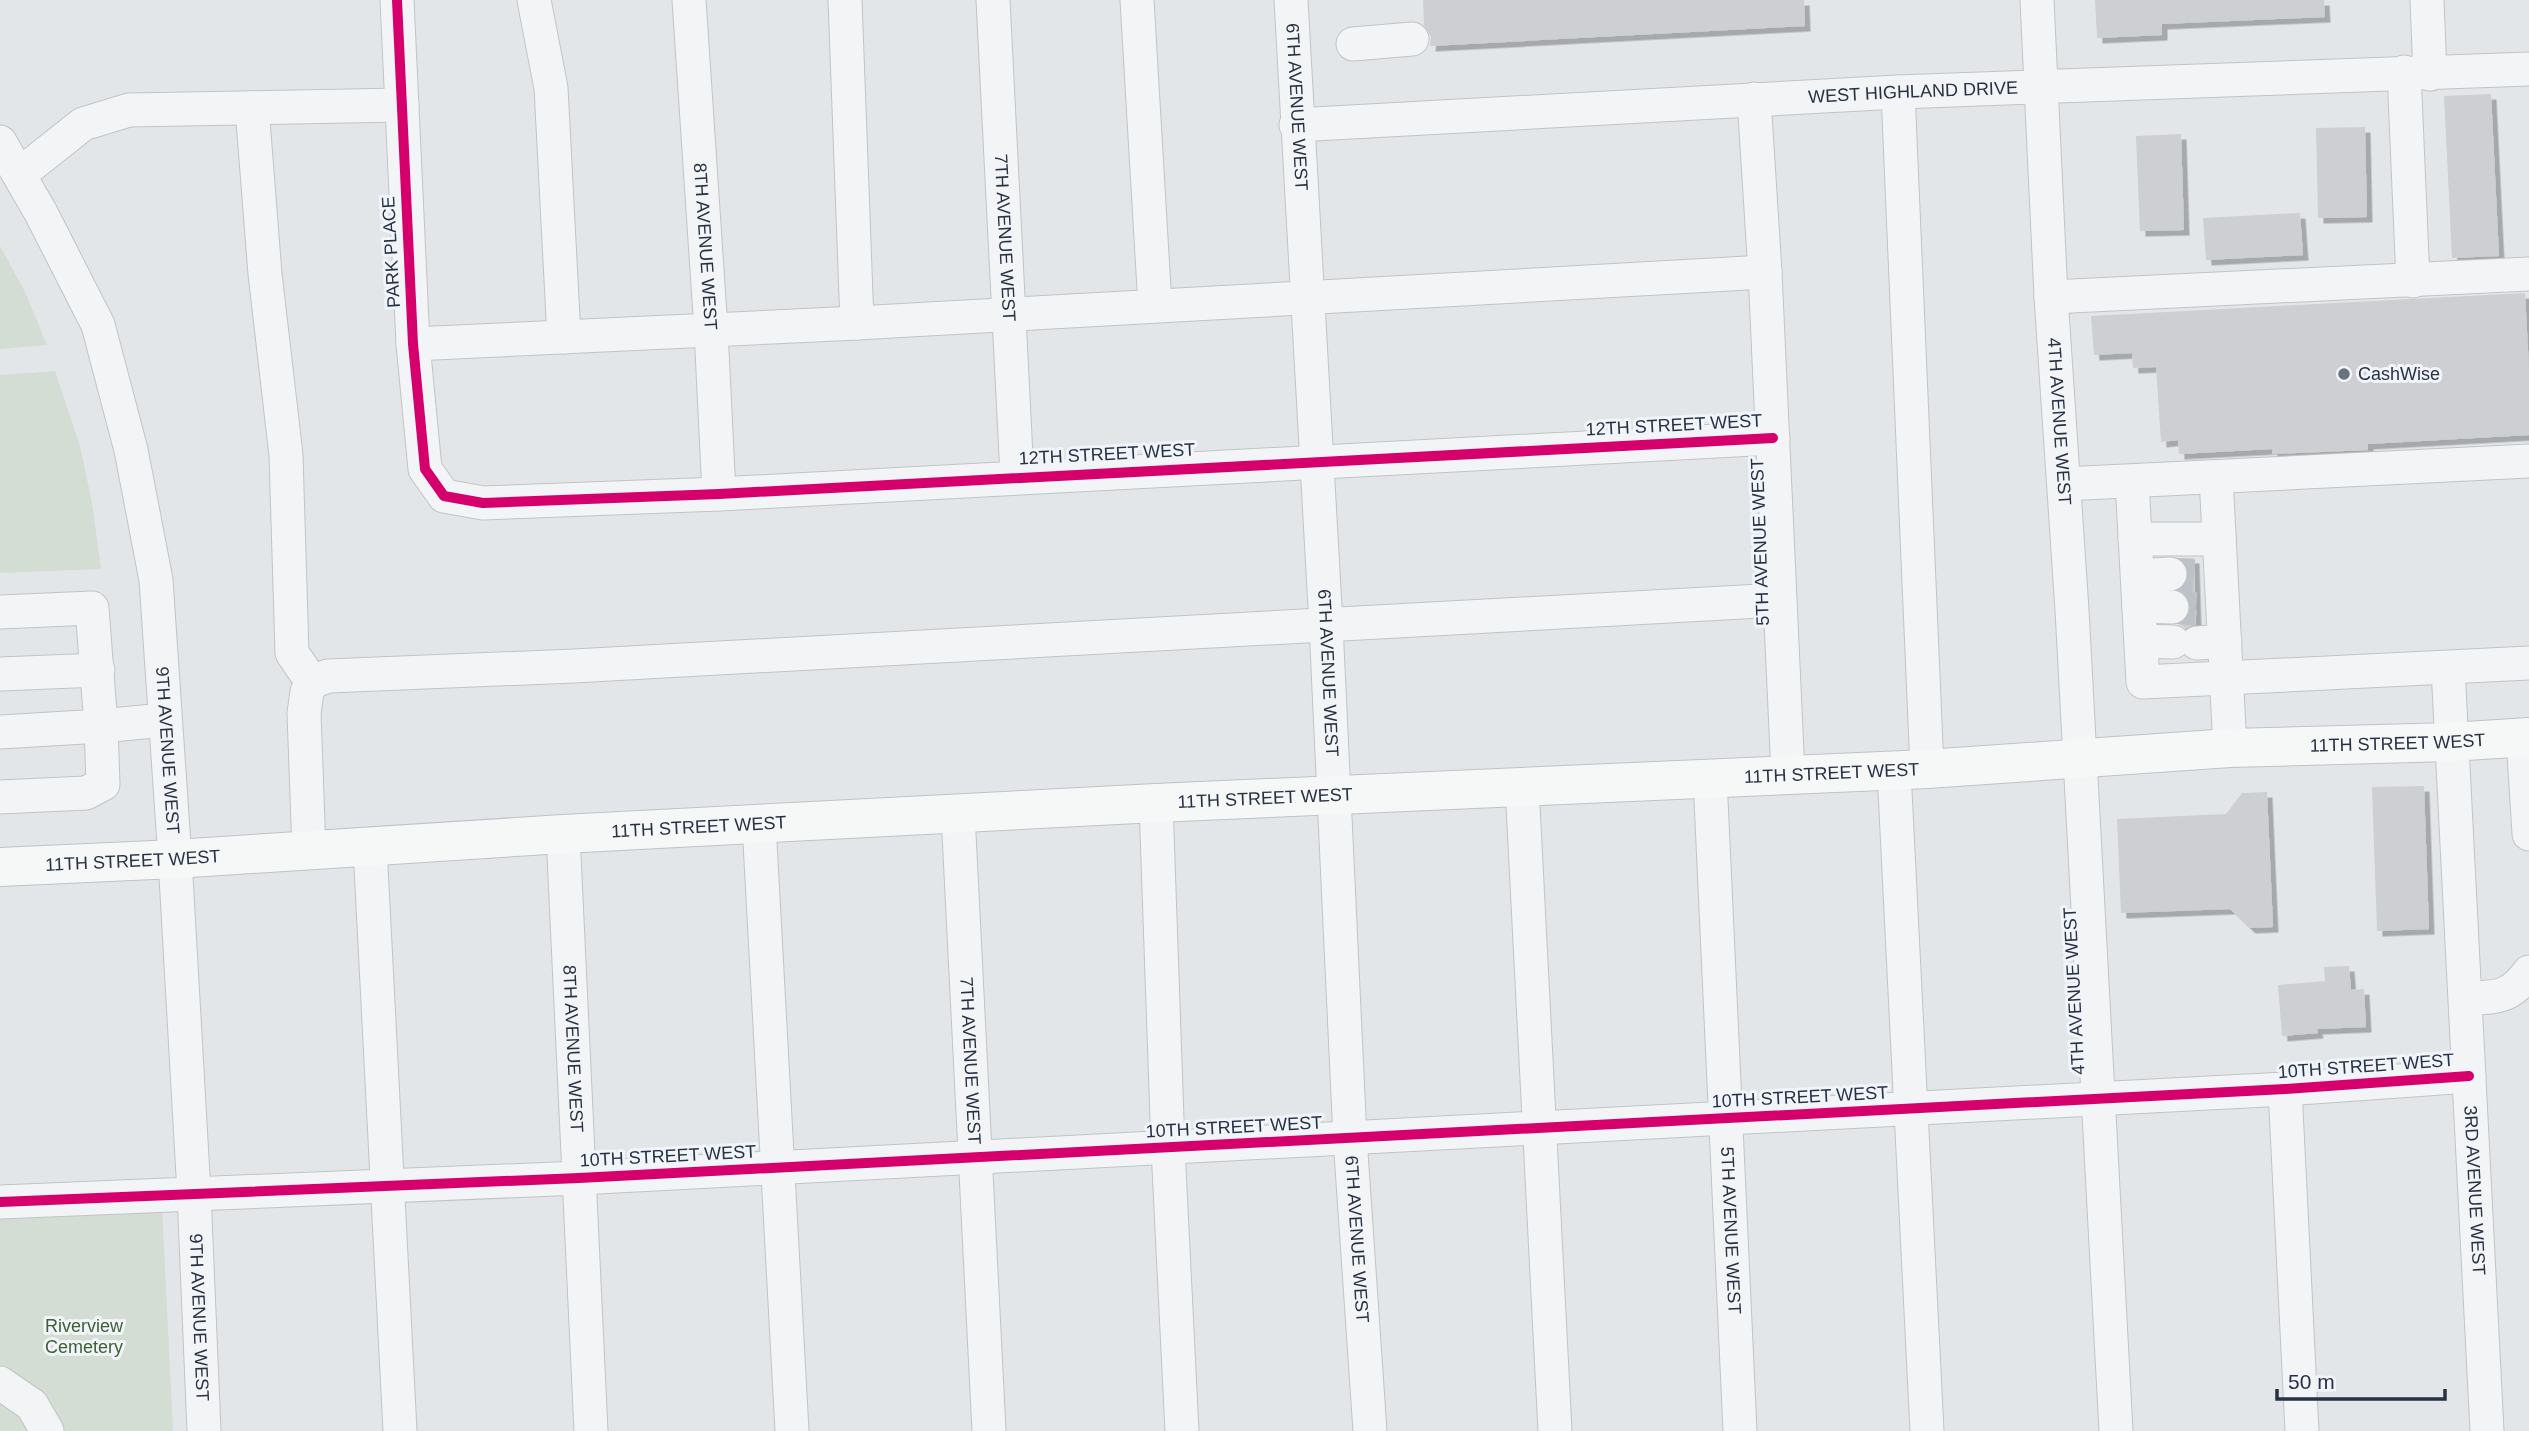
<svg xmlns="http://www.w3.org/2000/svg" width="2529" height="1431" font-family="Arial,sans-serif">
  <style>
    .green { fill: #d3ddd3 }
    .building { fill: #cdcfd2; filter: url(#shadow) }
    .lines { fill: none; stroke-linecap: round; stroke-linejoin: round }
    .minor-tunnel { stroke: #bdc2c8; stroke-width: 33; stroke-dasharray: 33 17; stroke-linecap: butt }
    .minor-casing { stroke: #c1c4c7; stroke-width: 35 }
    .major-casing { stroke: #bfc3c7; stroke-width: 40 }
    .minor { stroke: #f3f4f5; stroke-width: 33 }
    .major { stroke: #f6f7f7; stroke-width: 38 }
    .cycleway-casing { stroke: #f1f4f8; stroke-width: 15 }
    .cycleway { stroke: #d6006c; stroke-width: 10 }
    .poi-dot { fill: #69717e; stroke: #f1f4f8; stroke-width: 2.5 }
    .labels { text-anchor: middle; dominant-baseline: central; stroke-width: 6; stroke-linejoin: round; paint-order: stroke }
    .street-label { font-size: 18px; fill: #273245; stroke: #f1f4f8 }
    .poi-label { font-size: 18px; fill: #273245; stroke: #f1f4f8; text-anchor: start }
    .park-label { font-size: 18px; fill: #3c6233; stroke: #f1f4f8 }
  </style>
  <defs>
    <filter id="shadow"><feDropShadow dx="5.5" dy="5.5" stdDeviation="0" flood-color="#0004"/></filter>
  </defs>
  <rect width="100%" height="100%" fill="#e3e6e9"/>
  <g class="green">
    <path d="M 0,246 L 25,292 L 47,345 L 0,349 Z"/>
    <path d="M 55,371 L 80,446 L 92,503 L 101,569 L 0,573 L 0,375 Z"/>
    <path d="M 162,1208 L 173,1431 L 0,1431 L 0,1217 Z"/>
  </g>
  <g class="building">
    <path d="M 1423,0 L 1804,0 L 1805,26 L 1430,46 L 1431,37 L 1424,25 Z"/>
    <path d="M 2095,0 L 2324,0 L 2325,17 L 2162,24 L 2162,35 L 2097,38 Z"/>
    <path d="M 2491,94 L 2499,256 L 2452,258 L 2444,96 Z"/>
    <path d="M 2365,127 L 2367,217 L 2318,218 L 2316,128 Z"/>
    <path d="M 2181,134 L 2184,230 L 2140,231 L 2136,136 Z"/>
    <path d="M 2300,213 L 2303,255 L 2206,260 L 2203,218 Z"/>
    <path d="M 2525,293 L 2529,369 L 2529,435 L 2368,444 L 2368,450 L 2272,454 L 2272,449 L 2179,454 L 2178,440 L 2161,442 L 2156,367 L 2133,368 L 2132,353 L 2094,355 L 2091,316 Z"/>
    <path d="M 2180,558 L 2194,558 L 2196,624 L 2185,628 L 2179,624 L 2188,618 L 2191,607 L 2189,597 L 2180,590 L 2187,582 L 2189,572 L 2186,564 Z"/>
    <path d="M 2424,786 L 2429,929 L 2377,931 L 2372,787 Z"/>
    <path d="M 2267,792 L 2273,927 L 2250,928 L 2230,909 L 2121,913 L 2117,819 L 2226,814 L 2242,793 Z"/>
    <path d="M 2349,966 L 2351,990 L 2364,989 L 2366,1027 L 2317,1029 L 2318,1033 L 2282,1036 L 2278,985 L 2325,981 L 2324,967 Z"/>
  </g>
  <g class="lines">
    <g class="minor-tunnel">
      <path d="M 2170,574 L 2194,576"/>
      <path d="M 2172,607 L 2196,609"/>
    </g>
    <defs>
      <g id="minor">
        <path d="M 397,0 L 413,344 L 425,469 L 444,496 L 483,503 L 719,494 L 1773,438"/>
        <path d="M 534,0 L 551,88 L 564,337"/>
        <path id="s1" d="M 689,0 L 711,330 L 719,494"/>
        <path d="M 845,0 L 857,323"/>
        <path id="s2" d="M 993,0 L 1017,476"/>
        <path d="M 1137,0 L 1155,306"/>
        <path id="s3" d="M 1291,0 L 1326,625 L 1350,1138 L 1370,1431"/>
        <path id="s4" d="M 2037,0 L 2051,297 L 2072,610 L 2116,1431"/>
        <path d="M 2427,0 L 2430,74"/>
        <path d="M 1353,44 L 1412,39"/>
        <path d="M 2404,72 L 2413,281"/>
        <path d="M 1898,92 L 1927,769"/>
        <path d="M 1754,99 L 1765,272 L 1788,774"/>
        <path d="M 252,108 L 265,274 L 286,455 L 292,653 L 312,682"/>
        <path id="s5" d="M 1296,125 L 1898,92 L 2529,69"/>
        <path id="s6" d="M 0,142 L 41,213 L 98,325 L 131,450 L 156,580 L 175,859 L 194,1193 L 204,1431"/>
        <path d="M 20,174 L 83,124 L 129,110 L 402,105"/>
        <path d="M 2051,297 L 2529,274"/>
        <path d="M 413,344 L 857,323 L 1765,272"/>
        <path d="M 2216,477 L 2230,748"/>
        <path d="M 2132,481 L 2143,682 L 2529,663"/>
        <path d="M 2064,484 L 2529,461"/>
        <path d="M 2135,539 L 2219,539"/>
        <path d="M 2138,576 L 2170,574"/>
        <path d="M 2139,606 L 2172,607"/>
        <path d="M 0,612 L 92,608 L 101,726 L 0,732"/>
        <path d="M 2141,641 L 2173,642"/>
        <path d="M 2197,643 L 2225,641"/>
        <path id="s7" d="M 2448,668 L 2487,1431"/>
        <path d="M 0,674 L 98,670"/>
        <path d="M 2523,737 L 2529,834"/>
        <path d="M 1894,771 L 1927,1431"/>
        <path id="s8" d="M 1710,778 L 1740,1431"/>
        <path d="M 1522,786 L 1555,1431"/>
        <path d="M 0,797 L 86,793 L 103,784 L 101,726 L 164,720"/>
        <path d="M 1156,803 L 1168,1148 L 1182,1431"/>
        <path id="s9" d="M 958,814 L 989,1431"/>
        <path d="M 759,824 L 792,1431"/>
        <path id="s10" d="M 563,834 L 591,1431"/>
        <path d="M 370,847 L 400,1431"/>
        <path d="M 309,851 L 304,713 L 307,692 L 312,682 L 328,676 L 574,666 L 1779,600"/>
        <path d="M 2466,998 C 2497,997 2509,999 2529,972"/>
        <path d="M 2285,1089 L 2302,1431"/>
        <path d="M 0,1202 L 579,1178 L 2285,1089 L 2469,1076"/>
        <path d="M 0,1383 L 32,1405 L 47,1431"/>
      </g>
      <g id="major">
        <path id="s11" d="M 0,867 L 175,859 L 563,834 L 1156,803 L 1927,769 L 2230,748 L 2451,742 L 2529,737"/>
      </g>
    </defs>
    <use href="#minor" class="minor-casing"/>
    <use href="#major" class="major-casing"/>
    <use href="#minor" class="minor"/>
    <use href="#major" class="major"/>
    <defs>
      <g id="cycleway">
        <path d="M 397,0 L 413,344 L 425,469 L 444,496 L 483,503 L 719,494 L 1773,438"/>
        <path d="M 0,1202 L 579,1178 L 2285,1089 L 2469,1076"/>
      </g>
    </defs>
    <use href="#cycleway" class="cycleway-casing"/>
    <use href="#cycleway" class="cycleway"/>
  </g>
  <circle class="poi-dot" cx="2344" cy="374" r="7"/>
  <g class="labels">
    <g class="street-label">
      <text stroke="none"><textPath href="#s5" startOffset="618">WEST HIGHLAND DRIVE</textPath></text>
      <text stroke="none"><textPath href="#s3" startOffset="107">6TH AVENUE WEST</textPath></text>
      <text stroke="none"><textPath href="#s2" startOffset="238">7TH AVENUE WEST</textPath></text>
      <text stroke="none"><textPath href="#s1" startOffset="247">8TH AVENUE WEST</textPath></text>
      <text transform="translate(391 252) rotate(-93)">PARK PLACE</text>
      <text stroke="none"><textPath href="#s4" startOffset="422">4TH AVENUE WEST</textPath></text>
      <text transform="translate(1674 425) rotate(-3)">12TH STREET WEST</text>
      <text transform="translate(1107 454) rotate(-3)">12TH STREET WEST</text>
      <text transform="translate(1760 542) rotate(-92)">5TH AVENUE WEST</text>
      <text stroke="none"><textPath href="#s3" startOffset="674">6TH AVENUE WEST</textPath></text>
      <text stroke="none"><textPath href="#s11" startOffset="2401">11TH STREET WEST</textPath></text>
      <text stroke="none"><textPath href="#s6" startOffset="640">9TH AVENUE WEST</textPath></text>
      <text stroke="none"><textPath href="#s11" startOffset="1834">11TH STREET WEST</textPath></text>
      <text stroke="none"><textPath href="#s11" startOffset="1267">11TH STREET WEST</textPath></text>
      <text stroke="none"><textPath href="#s11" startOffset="700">11TH STREET WEST</textPath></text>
      <text stroke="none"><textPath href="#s11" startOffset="133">11TH STREET WEST</textPath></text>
      <text transform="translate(2074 991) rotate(-93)">4TH AVENUE WEST</text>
      <text stroke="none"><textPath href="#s10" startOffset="215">8TH AVENUE WEST</textPath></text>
      <text stroke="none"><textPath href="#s9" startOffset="247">7TH AVENUE WEST</textPath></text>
      <text transform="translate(2366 1066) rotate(-4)">10TH STREET WEST</text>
      <text transform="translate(1800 1097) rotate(-3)">10TH STREET WEST</text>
      <text transform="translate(1234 1127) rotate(-3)">10TH STREET WEST</text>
      <text transform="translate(668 1156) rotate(-3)">10TH STREET WEST</text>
      <text stroke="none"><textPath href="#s7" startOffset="523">3RD AVENUE WEST</textPath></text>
      <text stroke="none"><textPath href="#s8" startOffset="453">5TH AVENUE WEST</textPath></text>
      <text stroke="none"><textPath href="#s3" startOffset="1241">6TH AVENUE WEST</textPath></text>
      <text stroke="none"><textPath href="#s6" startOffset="1208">9TH AVENUE WEST</textPath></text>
    </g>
    <g class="poi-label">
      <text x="2358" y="374">CashWise</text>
    </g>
    <g class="park-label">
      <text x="84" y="1326">Riverview<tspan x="84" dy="21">Cemetery</tspan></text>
    </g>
  </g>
  <path d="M2277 1389v10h168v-10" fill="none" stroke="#273245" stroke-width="3.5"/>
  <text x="2288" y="1389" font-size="21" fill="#273245" stroke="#f1f4f8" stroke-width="5" paint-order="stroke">50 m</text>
</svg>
